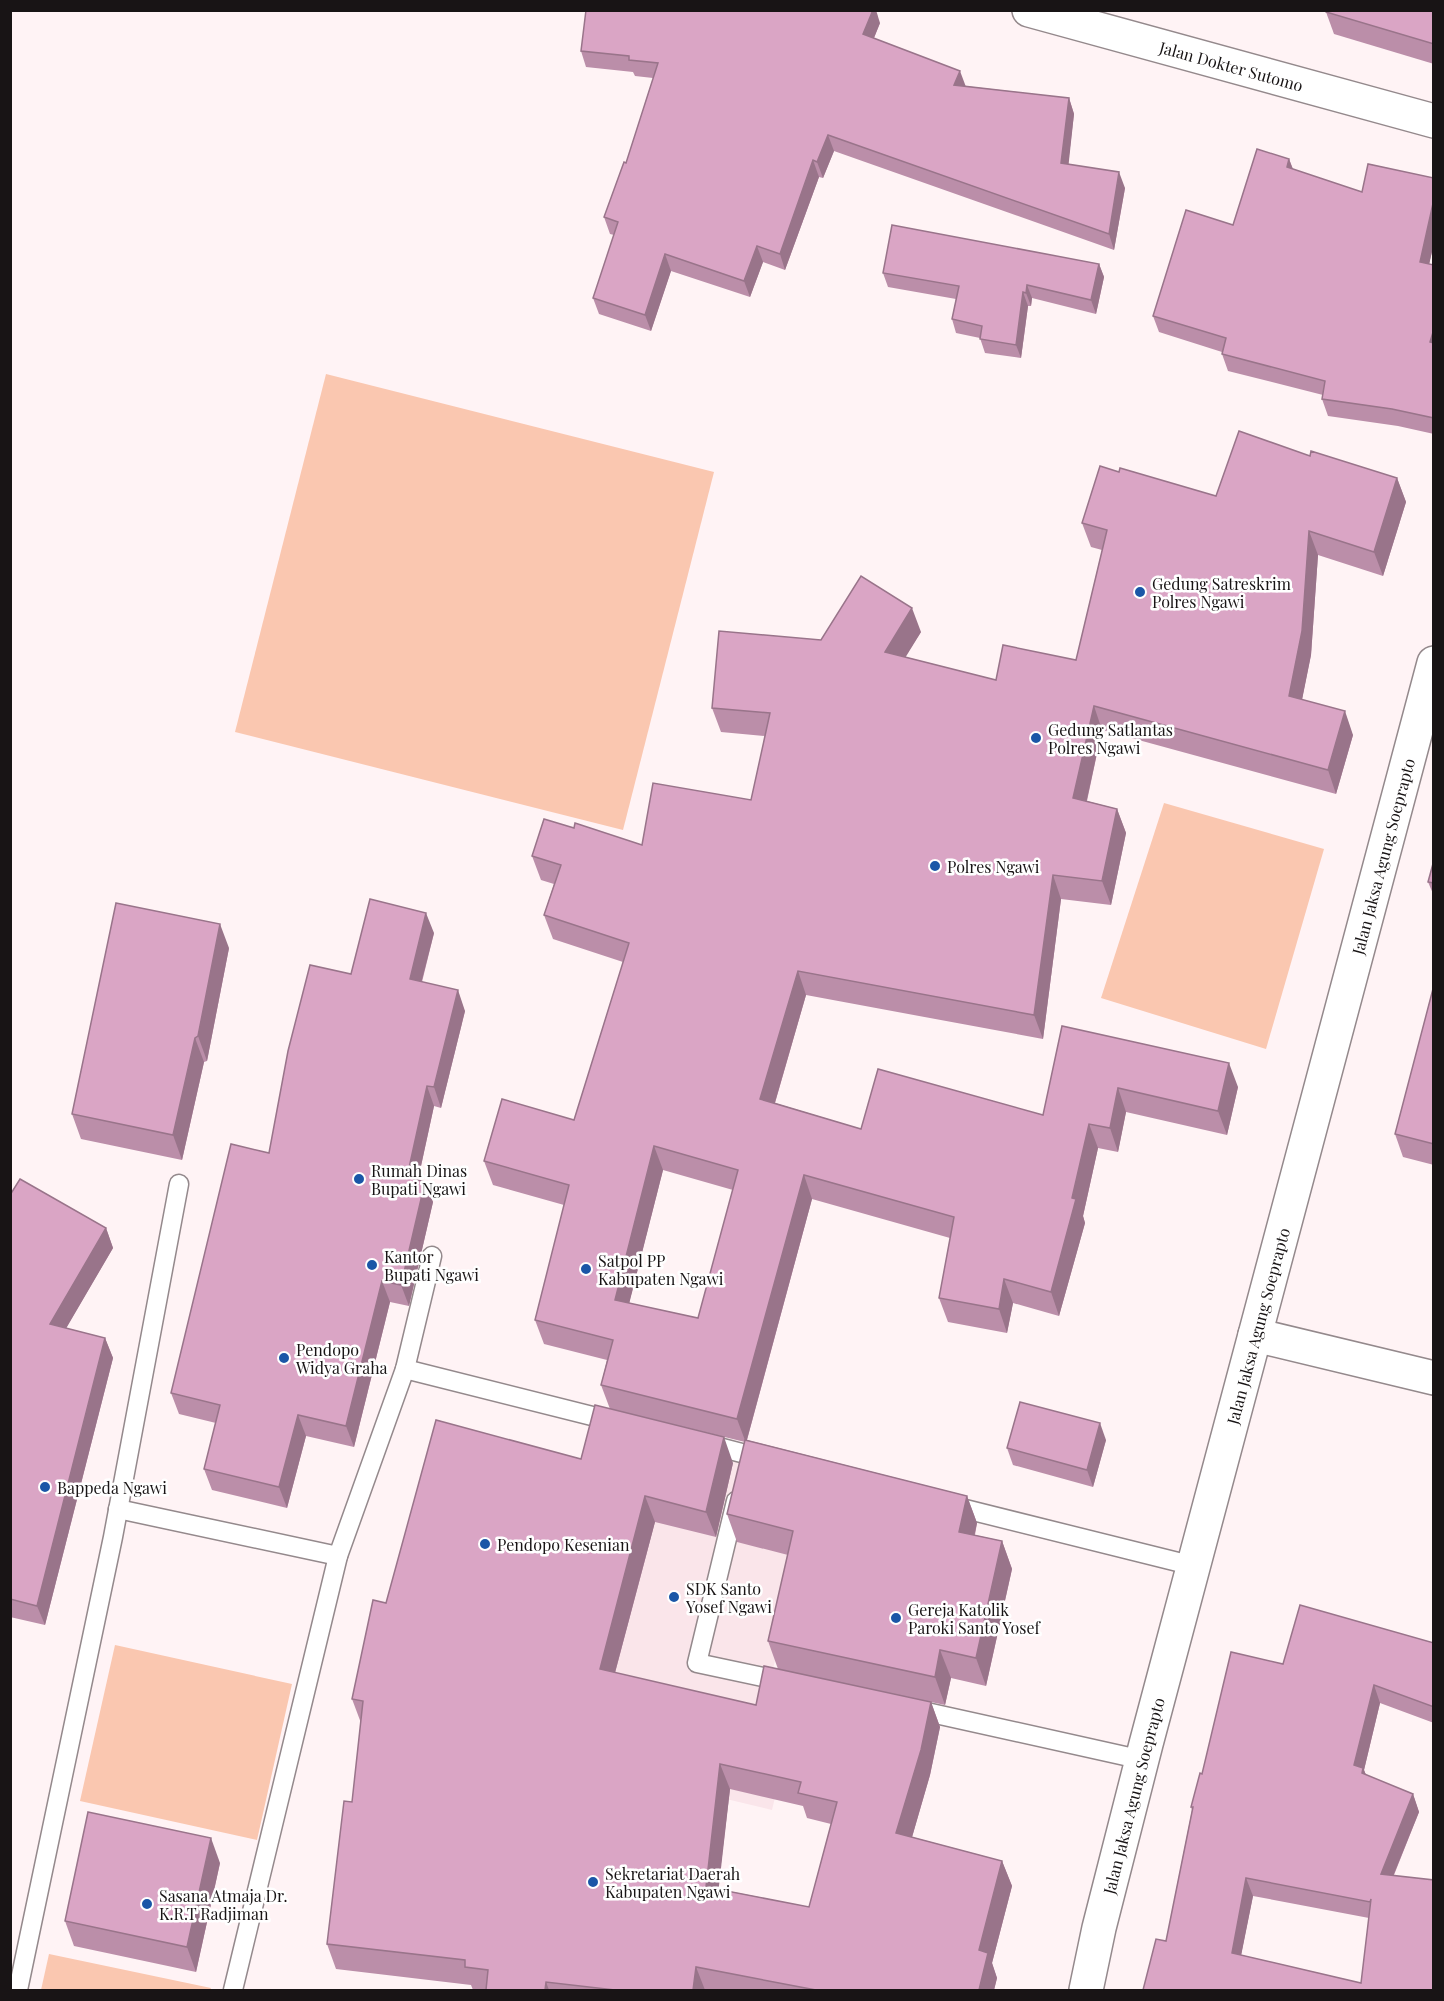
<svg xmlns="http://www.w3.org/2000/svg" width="1444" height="2001" font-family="'Playfair Display',serif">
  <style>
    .built { fill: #fae5ea }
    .green { fill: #fac7b0 }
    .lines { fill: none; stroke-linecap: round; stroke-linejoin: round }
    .service-casing { stroke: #94898c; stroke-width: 21 }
    .minor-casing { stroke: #94898c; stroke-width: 36 }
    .tertiary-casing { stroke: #94898c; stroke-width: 36 }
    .secondary-casing { stroke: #94898c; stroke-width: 36 }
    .service { stroke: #fff; stroke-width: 18 }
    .minor { stroke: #fff; stroke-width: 33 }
    .tertiary { stroke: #fff; stroke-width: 33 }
    .secondary { stroke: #fff; stroke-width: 33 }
    .wall { fill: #bb8ea9; fill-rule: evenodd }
    .shaded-wall { fill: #99748a }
    .building { fill: #daa5c5; stroke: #99748a; stroke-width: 1.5; fill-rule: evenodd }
    .poi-dot { fill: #1a56a7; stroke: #fff; stroke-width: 2 }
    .labels { text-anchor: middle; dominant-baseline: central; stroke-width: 5; stroke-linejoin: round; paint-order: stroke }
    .street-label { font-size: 16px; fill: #181415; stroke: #fff }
    .poi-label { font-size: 16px; fill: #181415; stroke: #fff; text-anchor: start }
  </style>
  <rect width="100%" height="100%" fill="#fff3f5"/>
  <path class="built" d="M 599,1427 L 819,1480 L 762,1714 L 793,1722 L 772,1810 L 521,1750 Z"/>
  <g class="green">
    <path d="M 326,374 L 714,472 L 623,830 L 235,732 Z"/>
    <path d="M 1164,803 L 1324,849 L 1266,1049 L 1101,998 Z"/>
    <path d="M 115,1645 L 292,1684 L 257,1840 L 80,1801 Z"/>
    <path d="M 49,1954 L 211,1988 L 210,1990 L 41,1990 Z"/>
  </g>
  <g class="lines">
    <defs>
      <g id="service">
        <path d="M 405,1369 L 616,1422"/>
        <path d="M 707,1444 L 765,1459"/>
        <path d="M 736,1501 L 697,1663 L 786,1682"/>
        <path d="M 949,1505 L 1194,1566"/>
        <path d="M 118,1509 L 338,1556"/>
        <path d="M 913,1709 L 1143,1760"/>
        <path d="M 18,1990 L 113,1537 L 179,1184"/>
        <path d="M 233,1990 L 338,1556 L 405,1369 L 432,1256"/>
      </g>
      <path id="minor" d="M 1255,1335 L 1434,1378"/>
      <g id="tertiary">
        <path id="s1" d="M 1029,10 L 1434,121"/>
      </g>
      <g id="secondary">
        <path id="s2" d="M 1086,1990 L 1099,1928 L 1146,1744 L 1434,663"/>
      </g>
    </defs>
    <use href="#service" class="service-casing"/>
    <use href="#minor" class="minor-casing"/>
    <use href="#tertiary" class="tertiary-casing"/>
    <use href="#secondary" class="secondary-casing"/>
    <use href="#service" class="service"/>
    <use href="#minor" class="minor"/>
    <use href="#tertiary" class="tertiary"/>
    <use href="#secondary" class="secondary"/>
  </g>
  <g class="wall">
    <path d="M 1434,10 L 1434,64 L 1334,34 L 1326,12 Z"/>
    <path d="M 880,23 L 874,38 L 965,86 L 1069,98 L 1074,114 L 1068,164 L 1125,188 L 1114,250 L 834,151 L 823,178 L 819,177 L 785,270 L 763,262 L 750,297 L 671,271 L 651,331 L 599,314 L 593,298 L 614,235 L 610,234 L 604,217 L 626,163 L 653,78 L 635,76 L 633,72 L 586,67 L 581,51 Z"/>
    <path d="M 1289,159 L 1293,169 L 1362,192 L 1434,178 L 1434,243 L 1429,264 L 1434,265 L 1434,434 L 1398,426 L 1328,416 L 1322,399 L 1323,395 L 1228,371 L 1222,354 L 1222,352 L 1159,332 L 1153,316 L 1233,225 Z"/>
    <path d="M 1099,264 L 1104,277 L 1096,314 L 1032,298 L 1031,306 L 1028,306 L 1021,358 L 985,353 L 980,338 L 956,333 L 952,319 L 956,299 L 888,287 L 883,273 Z"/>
    <path d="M 1310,456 L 1397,478 L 1406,502 L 1383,576 L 1318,555 L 1311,655 L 1302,699 L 1353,735 L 1336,794 L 1102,730 L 1087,801 L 1117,809 L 1126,833 L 1111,905 L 1061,899 L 1043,1039 L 806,995 L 775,1103 L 861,1129 L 1043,1115 L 1062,1026 L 1238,1087 L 1227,1135 L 1126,1112 L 1118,1152 L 1098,1148 L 1083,1216 L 1085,1223 L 1059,1316 L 1013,1303 L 1007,1333 L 948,1322 L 939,1298 L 950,1238 L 812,1199 L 747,1440 L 967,1496 L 977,1523 L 975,1535 L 1002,1541 L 1012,1569 L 986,1686 L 951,1678 L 945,1705 L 931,1702 L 940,1727 L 930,1775 L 912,1837 L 1002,1861 L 1012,1886 L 992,1963 L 997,1978 L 994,1990 L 473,1990 L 471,1985 L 336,1969 L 327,1944 L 352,1802 L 361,1723 L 352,1699 L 386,1603 L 581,1459 L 733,1463 L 716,1537 L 655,1522 L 615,1673 L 756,1705 L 778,1669 L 768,1641 L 788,1555 L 737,1542 L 727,1514 L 745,1442 L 610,1409 L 601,1385 L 607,1360 L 544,1344 L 535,1320 L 564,1205 L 493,1185 L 484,1161 L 574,1120 L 623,962 L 553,939 L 544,915 L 554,884 L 541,880 L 532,856 L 574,828 L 642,845 L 751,800 L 765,736 L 721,732 L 712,708 L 821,640 L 921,632 L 905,657 L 996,680 L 1076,660 L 1102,550 L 1091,547 L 1082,523 L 1119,472 L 1216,496 ZM 663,1170 L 733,1190 L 698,1318 L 629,1303 ZM 730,1789 L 803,1806 L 807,1818 L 831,1824 L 809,1907 L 718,1889 Z"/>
    <path d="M 1434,860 L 1434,896 L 1428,882 Z"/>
    <path d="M 434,933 L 422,982 L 465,1011 L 441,1108 L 434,1106 L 418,1180 L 433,1202 L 409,1306 L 390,1302 L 354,1447 L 306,1436 L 287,1508 L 212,1490 L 204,1469 L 216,1423 L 179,1414 L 171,1393 L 269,1153 L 351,974 Z"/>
    <path d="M 229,948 L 207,1061 L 204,1062 L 182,1160 L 81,1139 L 72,1114 Z"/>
    <path d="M 1434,985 L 1434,1165 L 1403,1157 L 1395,1134 Z"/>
    <path d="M 10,1195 L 106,1228 L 113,1248 L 66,1328 L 105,1338 L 113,1358 L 45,1625 L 10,1617 Z"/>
    <path d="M 1106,1440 L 1093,1487 L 1013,1465 L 1007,1448 Z"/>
    <path d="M 1434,1643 L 1434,1723 L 1380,1703 L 1364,1770 L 1366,1775 L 1413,1794 L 1419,1812 L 1394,1875 L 1434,1990 L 1143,1990 L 1166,1941 L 1192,1810 L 1191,1807 L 1202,1774 L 1283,1664 ZM 1253,1896 L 1369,1918 L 1361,1983 L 1241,1955 Z"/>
    <path d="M 220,1863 L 196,1972 L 74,1946 L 65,1921 Z"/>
  </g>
  <g class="shaded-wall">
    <path d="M 873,10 L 876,10 L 880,23 L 869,50 L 863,34 Z"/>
    <path d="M 960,71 L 966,87 L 954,85 Z"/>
    <path d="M 1069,98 L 1074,114 L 1067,179 L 1061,163 Z"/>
    <path d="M 828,135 L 834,151 L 823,178 L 817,162 Z"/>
    <path d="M 1289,159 L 1295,175 L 1287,167 Z"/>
    <path d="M 813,160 L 819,177 L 785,270 L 780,254 Z"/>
    <path d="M 1119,172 L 1125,188 L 1114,250 L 1109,234 Z"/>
    <path d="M 1434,199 L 1434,243 L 1426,278 L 1420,262 Z"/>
    <path d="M 757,246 L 763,262 L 750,297 L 744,281 Z"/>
    <path d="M 665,254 L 671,271 L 651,331 L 645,315 Z"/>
    <path d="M 1099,264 L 1104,277 L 1096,314 L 1091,300 Z"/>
    <path d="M 1027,285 L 1032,298 L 1031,306 L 1026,293 Z"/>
    <path d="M 1023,292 L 1028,306 L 1021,358 L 1016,345 Z"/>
    <path d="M 1434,329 L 1434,353 L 1430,342 Z"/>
    <path d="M 1397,478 L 1406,502 L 1383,576 L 1374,552 Z"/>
    <path d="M 1309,531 L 1318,555 L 1311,655 L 1298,720 L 1289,696 Z"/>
    <path d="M 912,608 L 921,632 L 894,676 L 885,652 Z"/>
    <path d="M 1094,706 L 1102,730 L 1082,822 L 1073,798 Z"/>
    <path d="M 1345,711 L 1353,735 L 1336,794 L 1328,770 Z"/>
    <path d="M 1117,809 L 1126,833 L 1111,905 L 1102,881 Z"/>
    <path d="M 1053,875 L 1061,899 L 1043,1039 L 1034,1015 Z"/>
    <path d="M 426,913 L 434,933 L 417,999 L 410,979 Z"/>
    <path d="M 220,924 L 229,948 L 207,1061 L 198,1036 Z"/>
    <path d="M 798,971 L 806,995 L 769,1123 L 760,1099 Z"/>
    <path d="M 458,990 L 465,1011 L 441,1108 L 434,1087 Z"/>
    <path d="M 195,1038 L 204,1062 L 182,1160 L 173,1135 Z"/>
    <path d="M 1229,1063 L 1238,1087 L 1227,1135 L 1218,1111 Z"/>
    <path d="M 427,1086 L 434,1106 L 414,1198 L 407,1177 Z"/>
    <path d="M 1118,1088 L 1126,1112 L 1118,1152 L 1110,1128 Z"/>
    <path d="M 1089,1124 L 1098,1148 L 1083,1216 L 1085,1223 L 1059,1316 L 1051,1292 Z"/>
    <path d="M 654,1146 L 663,1170 L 624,1324 L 615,1300 Z"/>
    <path d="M 804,1175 L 812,1199 L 746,1443 L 737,1419 Z"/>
    <path d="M 425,1182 L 433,1202 L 409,1306 L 401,1285 Z"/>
    <path d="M 106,1228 L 113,1248 L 57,1344 L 50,1324 Z"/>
    <path d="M 1004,1279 L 1013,1303 L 1007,1333 L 999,1309 Z"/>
    <path d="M 382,1281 L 390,1302 L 354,1447 L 346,1426 Z"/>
    <path d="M 105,1338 L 113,1358 L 45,1625 L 37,1606 Z"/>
    <path d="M 298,1415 L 306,1436 L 287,1508 L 279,1487 Z"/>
    <path d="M 1100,1423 L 1106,1440 L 1093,1487 L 1087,1470 Z"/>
    <path d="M 724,1437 L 733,1463 L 716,1537 L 706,1512 Z"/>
    <path d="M 645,1496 L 655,1522 L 609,1695 L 600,1669 Z"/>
    <path d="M 967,1496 L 977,1523 L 969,1560 L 959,1532 Z"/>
    <path d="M 1002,1541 L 1012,1569 L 986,1686 L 976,1658 Z"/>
    <path d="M 940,1650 L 951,1678 L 945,1705 L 935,1677 Z"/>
    <path d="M 1374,1685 L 1380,1703 L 1364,1770 L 1370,1786 L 1354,1765 Z"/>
    <path d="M 931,1702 L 940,1727 L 930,1775 L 906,1858 L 896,1833 Z"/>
    <path d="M 720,1764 L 730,1789 L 716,1912 L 706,1887 Z"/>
    <path d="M 1413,1794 L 1419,1812 L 1387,1891 L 1381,1874 Z"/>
    <path d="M 211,1838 L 220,1863 L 196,1972 L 187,1947 Z"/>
    <path d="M 1002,1861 L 1012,1886 L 992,1963 L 997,1978 L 994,1990 L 979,1990 L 979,1950 Z"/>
    <path d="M 1246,1878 L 1253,1896 L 1238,1971 L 1232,1953 Z"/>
    <path d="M 696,1967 L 705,1990 L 693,1990 Z"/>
    <path d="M 546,1982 L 549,1990 L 545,1990 Z"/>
  </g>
  <g class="building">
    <path d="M 586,10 L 873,10 L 863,34 L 960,71 L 954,85 L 1069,98 L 1061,163 L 1119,172 L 1109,234 L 828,135 L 817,162 L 813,160 L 780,254 L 757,246 L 744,281 L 665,254 L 645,315 L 593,298 L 618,222 L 604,217 L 624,162 L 626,163 L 658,63 L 629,60 L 629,56 L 581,51 Z"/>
    <path d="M 1326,10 L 1434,10 L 1434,44 L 1326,12 Z"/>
    <path d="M 1257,149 L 1289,159 L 1287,167 L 1362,192 L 1368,164 L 1434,178 L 1434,199 L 1420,262 L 1434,265 L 1434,329 L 1430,342 L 1434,343 L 1434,418 L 1392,409 L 1322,399 L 1325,381 L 1222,354 L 1226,338 L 1153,316 L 1186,210 L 1233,225 Z"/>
    <path d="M 892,225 L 1099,264 L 1091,300 L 1027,285 L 1026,293 L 1023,292 L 1016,345 L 980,339 L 982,326 L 952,319 L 959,286 L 883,273 Z"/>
    <path d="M 1239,431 L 1310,456 L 1311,451 L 1397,478 L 1374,552 L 1309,531 L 1302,631 L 1289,696 L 1345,711 L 1328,770 L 1094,706 L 1073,798 L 1117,809 L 1102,881 L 1053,875 L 1034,1015 L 798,971 L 760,1099 L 861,1129 L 878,1069 L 1043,1115 L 1062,1026 L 1229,1063 L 1218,1111 L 1118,1088 L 1110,1128 L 1089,1124 L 1072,1198 L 1076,1199 L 1051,1292 L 1004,1279 L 999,1309 L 939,1298 L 954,1217 L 804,1175 L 737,1419 L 601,1385 L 613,1340 L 535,1320 L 569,1185 L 484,1161 L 502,1099 L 574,1120 L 629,943 L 544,915 L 561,865 L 532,856 L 544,819 L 574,828 L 575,823 L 642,845 L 653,783 L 751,800 L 770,713 L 712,708 L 719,631 L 821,640 L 861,576 L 912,608 L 885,652 L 996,680 L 1003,645 L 1076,660 L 1107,530 L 1082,523 L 1100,466 L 1119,472 L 1120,468 L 1216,496 ZM 654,1146 L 738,1170 L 698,1318 L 615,1300 Z"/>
    <path d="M 1434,860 L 1434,883 L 1428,882 Z"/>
    <path d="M 370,899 L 426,913 L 410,979 L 458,990 L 434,1087 L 427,1086 L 407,1177 L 425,1182 L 401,1285 L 382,1281 L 346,1426 L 298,1415 L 279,1487 L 204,1469 L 220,1405 L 171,1393 L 231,1144 L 269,1153 L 288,1051 L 310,965 L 351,974 Z"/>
    <path d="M 116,903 L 220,924 L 198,1036 L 195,1038 L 173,1135 L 72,1114 Z"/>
    <path d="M 1434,985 L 1434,1144 L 1395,1134 Z"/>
    <path d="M 20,1179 L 106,1228 L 50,1324 L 105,1338 L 37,1606 L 10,1599 L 10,1195 Z"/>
    <path d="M 1020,1402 L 1100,1423 L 1087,1470 L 1007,1448 Z"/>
    <path d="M 595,1405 L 724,1437 L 706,1512 L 645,1496 L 600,1669 L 756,1705 L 764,1666 L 931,1702 L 921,1750 L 896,1833 L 1002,1861 L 979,1950 L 988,1953 L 979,1990 L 816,1990 L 696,1967 L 693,1990 L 615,1990 L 546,1982 L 545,1990 L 486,1990 L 488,1970 L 465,1967 L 465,1960 L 327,1944 L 344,1801 L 352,1802 L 363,1701 L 352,1699 L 373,1600 L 386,1603 L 436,1420 L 581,1459 ZM 720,1764 L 801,1782 L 798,1793 L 837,1802 L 809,1907 L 706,1887 Z"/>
    <path d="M 745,1440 L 967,1496 L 959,1532 L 1002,1541 L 976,1658 L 940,1650 L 935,1677 L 768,1641 L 793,1531 L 727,1514 Z"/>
    <path d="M 1300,1605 L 1434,1643 L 1434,1707 L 1374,1685 L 1354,1765 L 1363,1768 L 1362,1773 L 1413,1794 L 1381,1874 L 1434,1880 L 1434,1990 L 1143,1990 L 1156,1939 L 1166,1941 L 1193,1807 L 1191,1807 L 1200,1773 L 1202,1774 L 1231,1652 L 1283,1664 ZM 1246,1878 L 1370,1902 L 1371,1899 L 1361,1983 L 1232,1953 Z"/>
    <path d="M 88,1812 L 211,1838 L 187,1947 L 65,1921 Z"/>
  </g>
  <g class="poi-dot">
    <circle cx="1140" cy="592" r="6"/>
    <circle cx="1036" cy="738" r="6"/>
    <circle cx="935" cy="866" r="6"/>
    <circle cx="359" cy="1179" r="6"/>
    <circle cx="372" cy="1265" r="6"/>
    <circle cx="586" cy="1269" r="6"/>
    <circle cx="284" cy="1358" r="6"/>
    <circle cx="45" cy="1487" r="6"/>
    <circle cx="485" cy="1544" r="6"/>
    <circle cx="674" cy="1597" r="6"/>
    <circle cx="896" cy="1618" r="6"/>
    <circle cx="593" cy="1882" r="6"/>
    <circle cx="147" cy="1904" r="6"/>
  </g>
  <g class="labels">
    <g class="street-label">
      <text stroke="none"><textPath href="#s1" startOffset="210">Jalan Dokter Sutomo</textPath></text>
      <text stroke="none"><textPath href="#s2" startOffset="1172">Jalan Jaksa Agung Soeprapto</textPath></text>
      <text stroke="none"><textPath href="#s2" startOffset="686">Jalan Jaksa Agung Soeprapto</textPath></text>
      <text stroke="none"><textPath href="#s2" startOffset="200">Jalan Jaksa Agung Soeprapto</textPath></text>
    </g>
    <g class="poi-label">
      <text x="1152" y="583">Gedung Satreskrim<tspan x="1152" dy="18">Polres Ngawi</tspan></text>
      <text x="1048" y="729">Gedung Satlantas<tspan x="1048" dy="18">Polres Ngawi</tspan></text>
      <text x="947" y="866">Polres Ngawi</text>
      <text x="371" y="1170">Rumah Dinas<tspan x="371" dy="18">Bupati Ngawi</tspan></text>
      <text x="384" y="1256">Kantor<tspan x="384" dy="18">Bupati Ngawi</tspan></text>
      <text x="598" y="1260">Satpol PP<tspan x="598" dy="18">Kabupaten Ngawi</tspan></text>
      <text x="296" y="1349">Pendopo<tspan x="296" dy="18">Widya Graha</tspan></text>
      <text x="57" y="1487">Bappeda Ngawi</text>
      <text x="497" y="1544">Pendopo Kesenian</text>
      <text x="686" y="1588">SDK Santo<tspan x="686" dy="18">Yosef Ngawi</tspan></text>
      <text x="908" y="1609">Gereja Katolik<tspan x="908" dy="18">Paroki Santo Yosef</tspan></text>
      <text x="605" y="1873">Sekretariat Daerah<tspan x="605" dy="18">Kabupaten Ngawi</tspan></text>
      <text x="159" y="1895">Sasana Atmaja Dr.<tspan x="159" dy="18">K.R.T Radjiman</tspan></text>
    </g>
  </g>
  <rect width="1444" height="2001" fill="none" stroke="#181415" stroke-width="24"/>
</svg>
